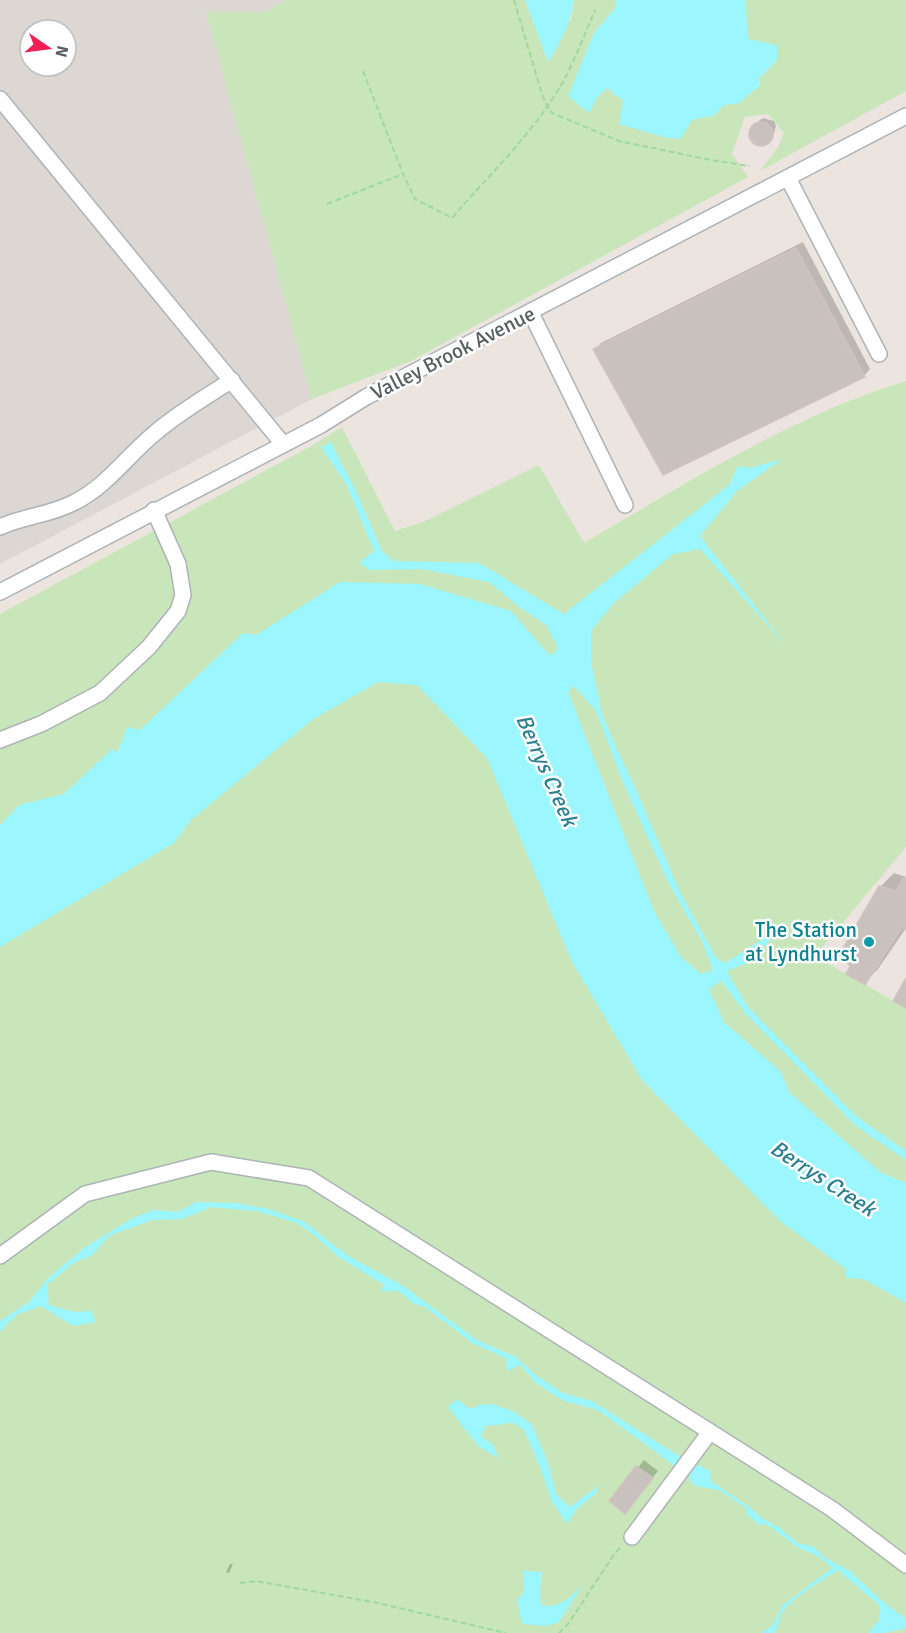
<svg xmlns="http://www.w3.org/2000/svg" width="906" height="1633" font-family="Signika,sans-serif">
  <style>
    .industrial { fill: #dcd7d3; fill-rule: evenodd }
    .green { fill: #c8e6b9 }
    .water { fill: #9cf6ff; fill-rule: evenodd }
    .shadow { fill: #0003 }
    .building { fill: #c9c1be; stroke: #d1c4bd; stroke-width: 1.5 }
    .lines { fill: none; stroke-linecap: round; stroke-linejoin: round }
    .minor-casing { stroke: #adb3b6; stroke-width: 18 }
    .path { stroke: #a0d89b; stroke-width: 2; stroke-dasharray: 6 3; stroke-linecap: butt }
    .minor { stroke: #fff; stroke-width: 15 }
    .culture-dot { fill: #0f9aa8; stroke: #fff; stroke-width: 2 }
    .labels { text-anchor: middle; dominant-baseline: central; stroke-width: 5; stroke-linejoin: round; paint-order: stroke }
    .street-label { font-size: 21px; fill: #585f61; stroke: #fff }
    .culture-label { font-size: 21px; fill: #0d838f; stroke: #fff; text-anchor: end }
    .water-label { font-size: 22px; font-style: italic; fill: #2d8091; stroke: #fff }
  </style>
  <rect width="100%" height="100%" fill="#ece5df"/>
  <path class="industrial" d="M 0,0 L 285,0 L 267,12 L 206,12 L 312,399 L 0,564 ZM 30,30 L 66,30 L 66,66 L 30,66 Z"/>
  <g class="green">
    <path d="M 285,0 L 525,0 L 548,62 L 571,18 L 574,0 L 615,0 L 617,6 L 594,33 L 596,99 L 607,88 L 623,101 L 692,120 L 715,115 L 724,105 L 739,103 L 760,85 L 759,78 L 777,60 L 748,40 L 745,0 L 906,0 L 906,91 L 760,171 L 778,147 L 784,133 L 768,114 L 745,117 L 732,154 L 748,177 L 411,361 L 312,399 L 206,12 L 267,12 Z"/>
    <path d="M 906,381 L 906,847 L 815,956 L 906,1008 L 906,1633 L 0,1633 L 0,614 L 313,445 L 342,427 L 395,531 L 423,522 L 539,465 L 584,543 C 687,483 791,416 906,381 Z"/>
  </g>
  <g class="water">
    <path d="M 525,0 L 574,0 C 570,24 561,42 548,62 Z"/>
    <path d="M 615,0 L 745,0 L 748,39 L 777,45 L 777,60 L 759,78 L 760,85 L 739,103 L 724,105 L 715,115 L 692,120 L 680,139 L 667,138 L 619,124 L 623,101 L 607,88 L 596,99 L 589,113 L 568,96 L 594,33 L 617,6 Z"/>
    <path d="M 331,442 L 356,491 L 382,551 L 394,561 L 479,563 L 564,614 L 729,485 L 738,466 L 750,468 L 782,459 L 737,491 L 700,536 L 787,647 L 700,549 L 673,554 L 614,603 L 591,631 L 591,662 L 602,714 L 611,736 L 638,794 L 679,890 L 716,958 L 725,963 L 784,925 L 750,962 L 727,971 L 748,1007 L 856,1116 L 906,1151 L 906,1160 L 856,1126 L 746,1014 L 721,981 L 709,989 L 724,1022 L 781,1072 L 789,1092 L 880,1172 L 906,1183 L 906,1303 L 864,1279 L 846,1278 L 846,1269 L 780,1221 L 642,1080 L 572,962 L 487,758 L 417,685 L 378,682 L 312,720 L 191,820 L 174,843 L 0,947 L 0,825 L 19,805 L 64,794 L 112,749 L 117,753 L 127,727 L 140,730 L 243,633 L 256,635 L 340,582 L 420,584 L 511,611 L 550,656 L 558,648 L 546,625 L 518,606 L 489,582 L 422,569 L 370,570 L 359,563 L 374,551 L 346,484 L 321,447 ZM 574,686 L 596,711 L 624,785 L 668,882 L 702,941 L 713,970 L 701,974 L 681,957 L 654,911 L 568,692 Z"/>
    <path d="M 196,1202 L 235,1203 L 265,1208 L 303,1221 L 347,1255 L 405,1287 L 477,1340 L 516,1357 L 537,1376 L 563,1393 L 592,1401 L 697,1467 L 699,1465 L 710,1471 L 711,1481 L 748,1506 L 763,1519 L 780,1528 L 797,1543 L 814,1547 L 826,1558 L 850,1571 L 881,1600 L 906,1619 L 906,1628 L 884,1633 L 868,1633 L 880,1619 L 880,1606 L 838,1570 C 822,1581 790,1598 781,1615 C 778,1621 779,1627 774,1633 L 761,1633 L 772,1626 L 783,1605 L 832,1568 L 820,1557 L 797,1547 L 766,1524 L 760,1525 L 746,1514 L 746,1508 L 719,1490 L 695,1486 L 689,1480 L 690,1477 L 598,1410 L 564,1401 L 537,1384 L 520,1365 L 507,1371 L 506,1358 L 472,1343 L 425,1307 L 414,1304 L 399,1291 L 381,1291 L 384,1285 L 337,1256 L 313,1234 L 297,1223 L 257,1211 L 211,1207 L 182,1219 L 152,1220 L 109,1236 L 91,1256 L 75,1262 L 47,1285 L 49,1305 L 75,1312 L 91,1311 L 96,1322 L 73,1326 L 41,1306 L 16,1315 L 0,1332 L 0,1321 L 29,1302 L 48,1278 L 84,1248 L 131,1219 L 153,1210 L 178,1212 Z"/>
    <path d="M 457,1399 L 470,1409 L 480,1405 L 492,1404 L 515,1412 L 532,1425 L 547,1460 L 556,1494 L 570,1507 L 598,1486 L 596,1494 L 576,1510 L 567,1524 L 552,1502 L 540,1467 L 524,1430 L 513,1423 L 485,1426 L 481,1436 L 494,1446 L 498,1458 L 478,1446 L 448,1407 Z"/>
    <path d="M 523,1571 L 542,1572 L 540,1592 L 541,1605 C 558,1611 571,1596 583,1585 L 558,1623 L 545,1626 L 522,1624 L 517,1600 L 524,1592 Z"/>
  </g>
  <g class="shadow">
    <path d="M 763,118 L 774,121 L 776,126 L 773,137 L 763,145 L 753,142 L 750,136 L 753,125 Z"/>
    <path d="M 803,242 L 870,369 L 864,376 L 595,350 L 601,343 Z"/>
    <path d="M 894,873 L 906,877 L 906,928 L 878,969 L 864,983 L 851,966 L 880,887 Z"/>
    <path d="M 644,1460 L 658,1471 L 631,1505 L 611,1501 Z"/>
    <path d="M 230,1564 L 233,1564 L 229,1573 L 226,1572 Z"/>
  </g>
  <g class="building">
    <circle cx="761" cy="134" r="12"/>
    <path d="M 796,248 L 865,377 L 663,475 L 593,349 Z"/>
    <path d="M 904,877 L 906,878 L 906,930 L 902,927 L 865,985 L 846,974 L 850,966 L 839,955 L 879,886 L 896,891 Z"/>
    <path d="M 906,978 L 906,1008 L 893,1001 Z"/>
    <path d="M 636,1466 L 653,1478 L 625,1514 L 609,1501 Z"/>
  </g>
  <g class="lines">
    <defs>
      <g id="minor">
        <path d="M 0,99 L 283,444"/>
        <path d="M 788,178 L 879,354"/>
        <path d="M 531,313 L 625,505"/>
        <path d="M 0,527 C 24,516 51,515 75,502 C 107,486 128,455 155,433 C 178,413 206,397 232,380"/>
        <path d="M 0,592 L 321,425 L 366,397 L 906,116"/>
        <path d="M 0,740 L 41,724 L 100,693 L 149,647 L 178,611 L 183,595 L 178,564 L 154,510"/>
        <path d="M 0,1256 L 85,1194 L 211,1162 L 309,1178 L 832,1509 L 906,1565"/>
        <path d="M 632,1537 L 710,1432"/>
      </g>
    </defs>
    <use href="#minor" class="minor-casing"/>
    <g class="path">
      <path d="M 514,0 L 541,91 L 547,106 L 552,113 L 619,141 L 711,160 L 749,166"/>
      <path d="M 363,71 L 403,174 L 415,199 L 452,218 C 490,174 534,132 563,82 C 575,59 585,34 595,10"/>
      <path d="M 327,204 L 403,174"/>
      <path d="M 240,1583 L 256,1581 L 378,1603 L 506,1633"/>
      <path d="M 559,1633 L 568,1624 L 615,1553 L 621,1547"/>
    </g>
    <use href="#minor" class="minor"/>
  </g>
  <circle class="culture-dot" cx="869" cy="942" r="6"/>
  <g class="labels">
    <g class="street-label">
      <text transform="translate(453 353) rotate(-27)">Valley Brook Avenue</text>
    </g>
    <g class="culture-label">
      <text x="857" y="930">The Station<tspan x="857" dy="24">at Lyndhurst</tspan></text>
    </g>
    <g class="water-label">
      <text transform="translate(547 770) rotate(66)">Berrys Creek</text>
      <text transform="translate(823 1178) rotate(33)">Berrys Creek</text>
    </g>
  </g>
  <g transform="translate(48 48) rotate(104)"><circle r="28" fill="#ffffff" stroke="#bcbfc0" stroke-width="1.5"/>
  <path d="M0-4.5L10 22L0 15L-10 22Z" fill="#f21f56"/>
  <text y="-9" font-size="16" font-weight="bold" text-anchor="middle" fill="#585f61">N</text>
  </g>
</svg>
